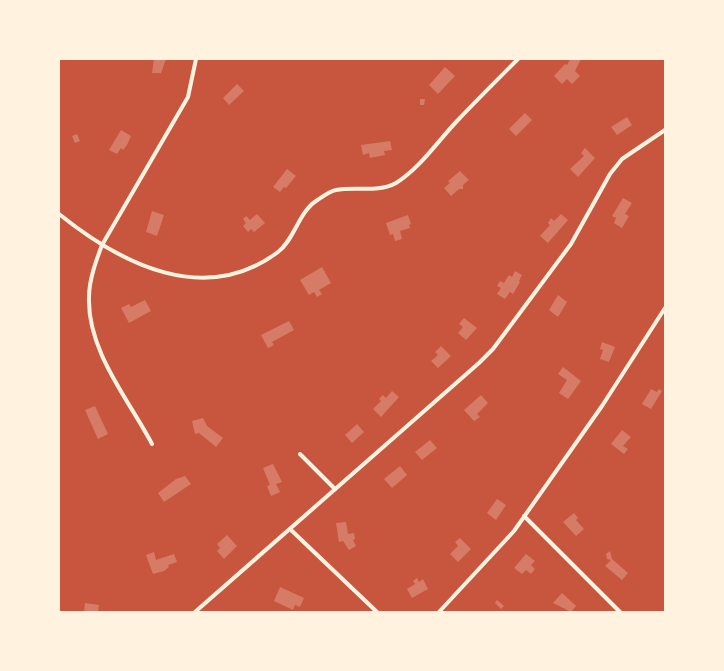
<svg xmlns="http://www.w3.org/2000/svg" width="724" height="671" font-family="Quicksand,sans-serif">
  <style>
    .building { fill: #d67c66 }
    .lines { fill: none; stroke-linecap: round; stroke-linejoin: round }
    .minor { stroke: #fff3e0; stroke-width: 4 }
  </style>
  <rect width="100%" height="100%" fill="#c8553d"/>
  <g class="building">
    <path d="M 154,59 L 166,59 L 161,73 L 152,73 Z"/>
    <path d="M 570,59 L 581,59 L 575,71 L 580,76 L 572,84 L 567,79 L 562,84 L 554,76 L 565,64 L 567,65 Z"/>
    <path d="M 445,67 L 455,76 L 438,94 L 429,85 Z"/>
    <path d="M 237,84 L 244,91 L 229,105 L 223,98 Z"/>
    <path d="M 420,99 L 425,99 L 424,105 L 420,105 Z"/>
    <path d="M 525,113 L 532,120 L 516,136 L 509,129 Z"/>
    <path d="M 627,117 L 632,125 L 617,135 L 611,127 Z"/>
    <path d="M 121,130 L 131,136 L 127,145 L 123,150 L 121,148 L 117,154 L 109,150 Z"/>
    <path d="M 77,134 L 80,141 L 75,143 L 72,136 Z"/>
    <path d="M 390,141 L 392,150 L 384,151 L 385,155 L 370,158 L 369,153 L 363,155 L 361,145 Z"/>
    <path d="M 585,148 L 595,158 L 578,177 L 570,169 L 584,156 L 581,153 Z"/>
    <path d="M 287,169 L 296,176 L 286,188 L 284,187 L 280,192 L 273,187 Z"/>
    <path d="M 460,171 L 469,180 L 463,185 L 463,189 L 459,189 L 451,196 L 444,188 L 450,183 L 448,181 Z"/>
    <path d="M 623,198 L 632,203 L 625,214 L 629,216 L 622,228 L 614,223 L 616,218 L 612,216 Z"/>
    <path d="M 152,211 L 164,215 L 157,236 L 146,232 Z"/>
    <path d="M 257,214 L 265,223 L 254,232 L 251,229 L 248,232 L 243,226 L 246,223 L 243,219 L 246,216 L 250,220 Z"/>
    <path d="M 561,214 L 568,220 L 548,243 L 540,236 L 550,225 L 548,223 L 551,218 L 554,221 Z"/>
    <path d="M 408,215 L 411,224 L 409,225 L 410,228 L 400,231 L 402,239 L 395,241 L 393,234 L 390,235 L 386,223 Z"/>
    <path d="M 322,267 L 331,283 L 319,290 L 322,294 L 317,297 L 314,292 L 309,295 L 300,280 Z"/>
    <path d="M 515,271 L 522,275 L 519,281 L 520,282 L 513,294 L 510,292 L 505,299 L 497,294 L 501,288 L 497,286 L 500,281 L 504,283 L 509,275 L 512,277 Z"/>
    <path d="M 558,295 L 567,302 L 558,317 L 549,310 Z"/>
    <path d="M 145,300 L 151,311 L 129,323 L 121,308 L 129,304 L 131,307 Z"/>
    <path d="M 464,318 L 477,328 L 466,340 L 458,333 L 463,327 L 459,324 Z"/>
    <path d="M 289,321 L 294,330 L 272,342 L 274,345 L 268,348 L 261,335 Z"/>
    <path d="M 602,342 L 615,347 L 609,362 L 600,359 L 603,350 L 600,349 Z"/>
    <path d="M 441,346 L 451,356 L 438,368 L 431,361 L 438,355 L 435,352 Z"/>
    <path d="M 563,367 L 581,381 L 568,399 L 559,393 L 567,380 L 558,374 Z"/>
    <path d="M 651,389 L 657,392 L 659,389 L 662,391 L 651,409 L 642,404 Z"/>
    <path d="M 392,391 L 399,397 L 381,417 L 373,409 L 381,401 L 379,399 L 383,395 L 386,398 Z"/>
    <path d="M 481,395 L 488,403 L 477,414 L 480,417 L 474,421 L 464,410 Z"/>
    <path d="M 95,406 L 108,434 L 98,439 L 85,410 Z"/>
    <path d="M 203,418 L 207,426 L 223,438 L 216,447 L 199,433 L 195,434 L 192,421 Z"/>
    <path d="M 357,424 L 364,432 L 352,443 L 345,435 Z"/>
    <path d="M 622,430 L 631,437 L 623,446 L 628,449 L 624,454 L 611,444 Z"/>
    <path d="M 430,440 L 437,448 L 422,460 L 415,452 Z"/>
    <path d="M 273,464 L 282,482 L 276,484 L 280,492 L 271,496 L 267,486 L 270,485 L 263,468 Z"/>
    <path d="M 400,466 L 407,475 L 392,488 L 384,479 Z"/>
    <path d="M 185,476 L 191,484 L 164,502 L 158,493 L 176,479 Z"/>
    <path d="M 497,499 L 506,505 L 496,520 L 487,513 Z"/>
    <path d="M 574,513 L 578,518 L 576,520 L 584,529 L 576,536 L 563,522 Z"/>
    <path d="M 346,522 L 348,534 L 354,533 L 355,539 L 353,540 L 356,546 L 349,550 L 343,541 L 339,542 L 336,523 Z"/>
    <path d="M 227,535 L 237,546 L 224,559 L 217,551 L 220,548 L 217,544 Z"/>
    <path d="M 460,538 L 471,549 L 458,562 L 450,554 L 458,546 L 455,542 Z"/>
    <path d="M 610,551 L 612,559 L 628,573 L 622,580 L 605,566 L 611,560 L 607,559 L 606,554 Z"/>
    <path d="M 154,552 L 156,560 L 174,554 L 177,562 L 168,565 L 169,567 L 164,571 L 153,574 L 146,555 Z"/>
    <path d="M 526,554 L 535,561 L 531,565 L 535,569 L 531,574 L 526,570 L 522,574 L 514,568 Z"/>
    <path d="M 417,578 L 419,582 L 423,579 L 428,589 L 412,598 L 407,589 L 415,584 L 413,581 Z"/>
    <path d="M 280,587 L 304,598 L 300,607 L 295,605 L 293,610 L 274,601 Z"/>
    <path d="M 562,593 L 576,606 L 571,612 L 553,603 Z"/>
    <path d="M 497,600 L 504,606 L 501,609 L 495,603 Z"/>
    <path d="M 85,603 L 99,605 L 98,612 L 84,612 Z"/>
  </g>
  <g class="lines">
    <g class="minor">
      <path d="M 59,214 C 121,264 205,307 278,252 C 294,240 299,212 316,201 C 322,197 330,191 336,190 C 355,186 378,193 396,183 C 420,168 438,141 457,121 C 477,100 498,79 518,59"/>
      <path d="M 152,444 C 129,400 87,351 89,297 C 89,280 96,261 102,245 L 188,97 L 196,59"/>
      <path d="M 300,454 L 335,489"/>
      <path d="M 524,516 L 620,612"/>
      <path d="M 291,530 L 377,612"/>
      <path d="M 195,612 L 479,363 L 493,349 L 571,244 L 610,174 L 622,159 L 665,130"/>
      <path d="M 439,612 L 514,531 L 602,406 L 665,308"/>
    </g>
  </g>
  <rect width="724" height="671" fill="none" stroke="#fff3e0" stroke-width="120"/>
</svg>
